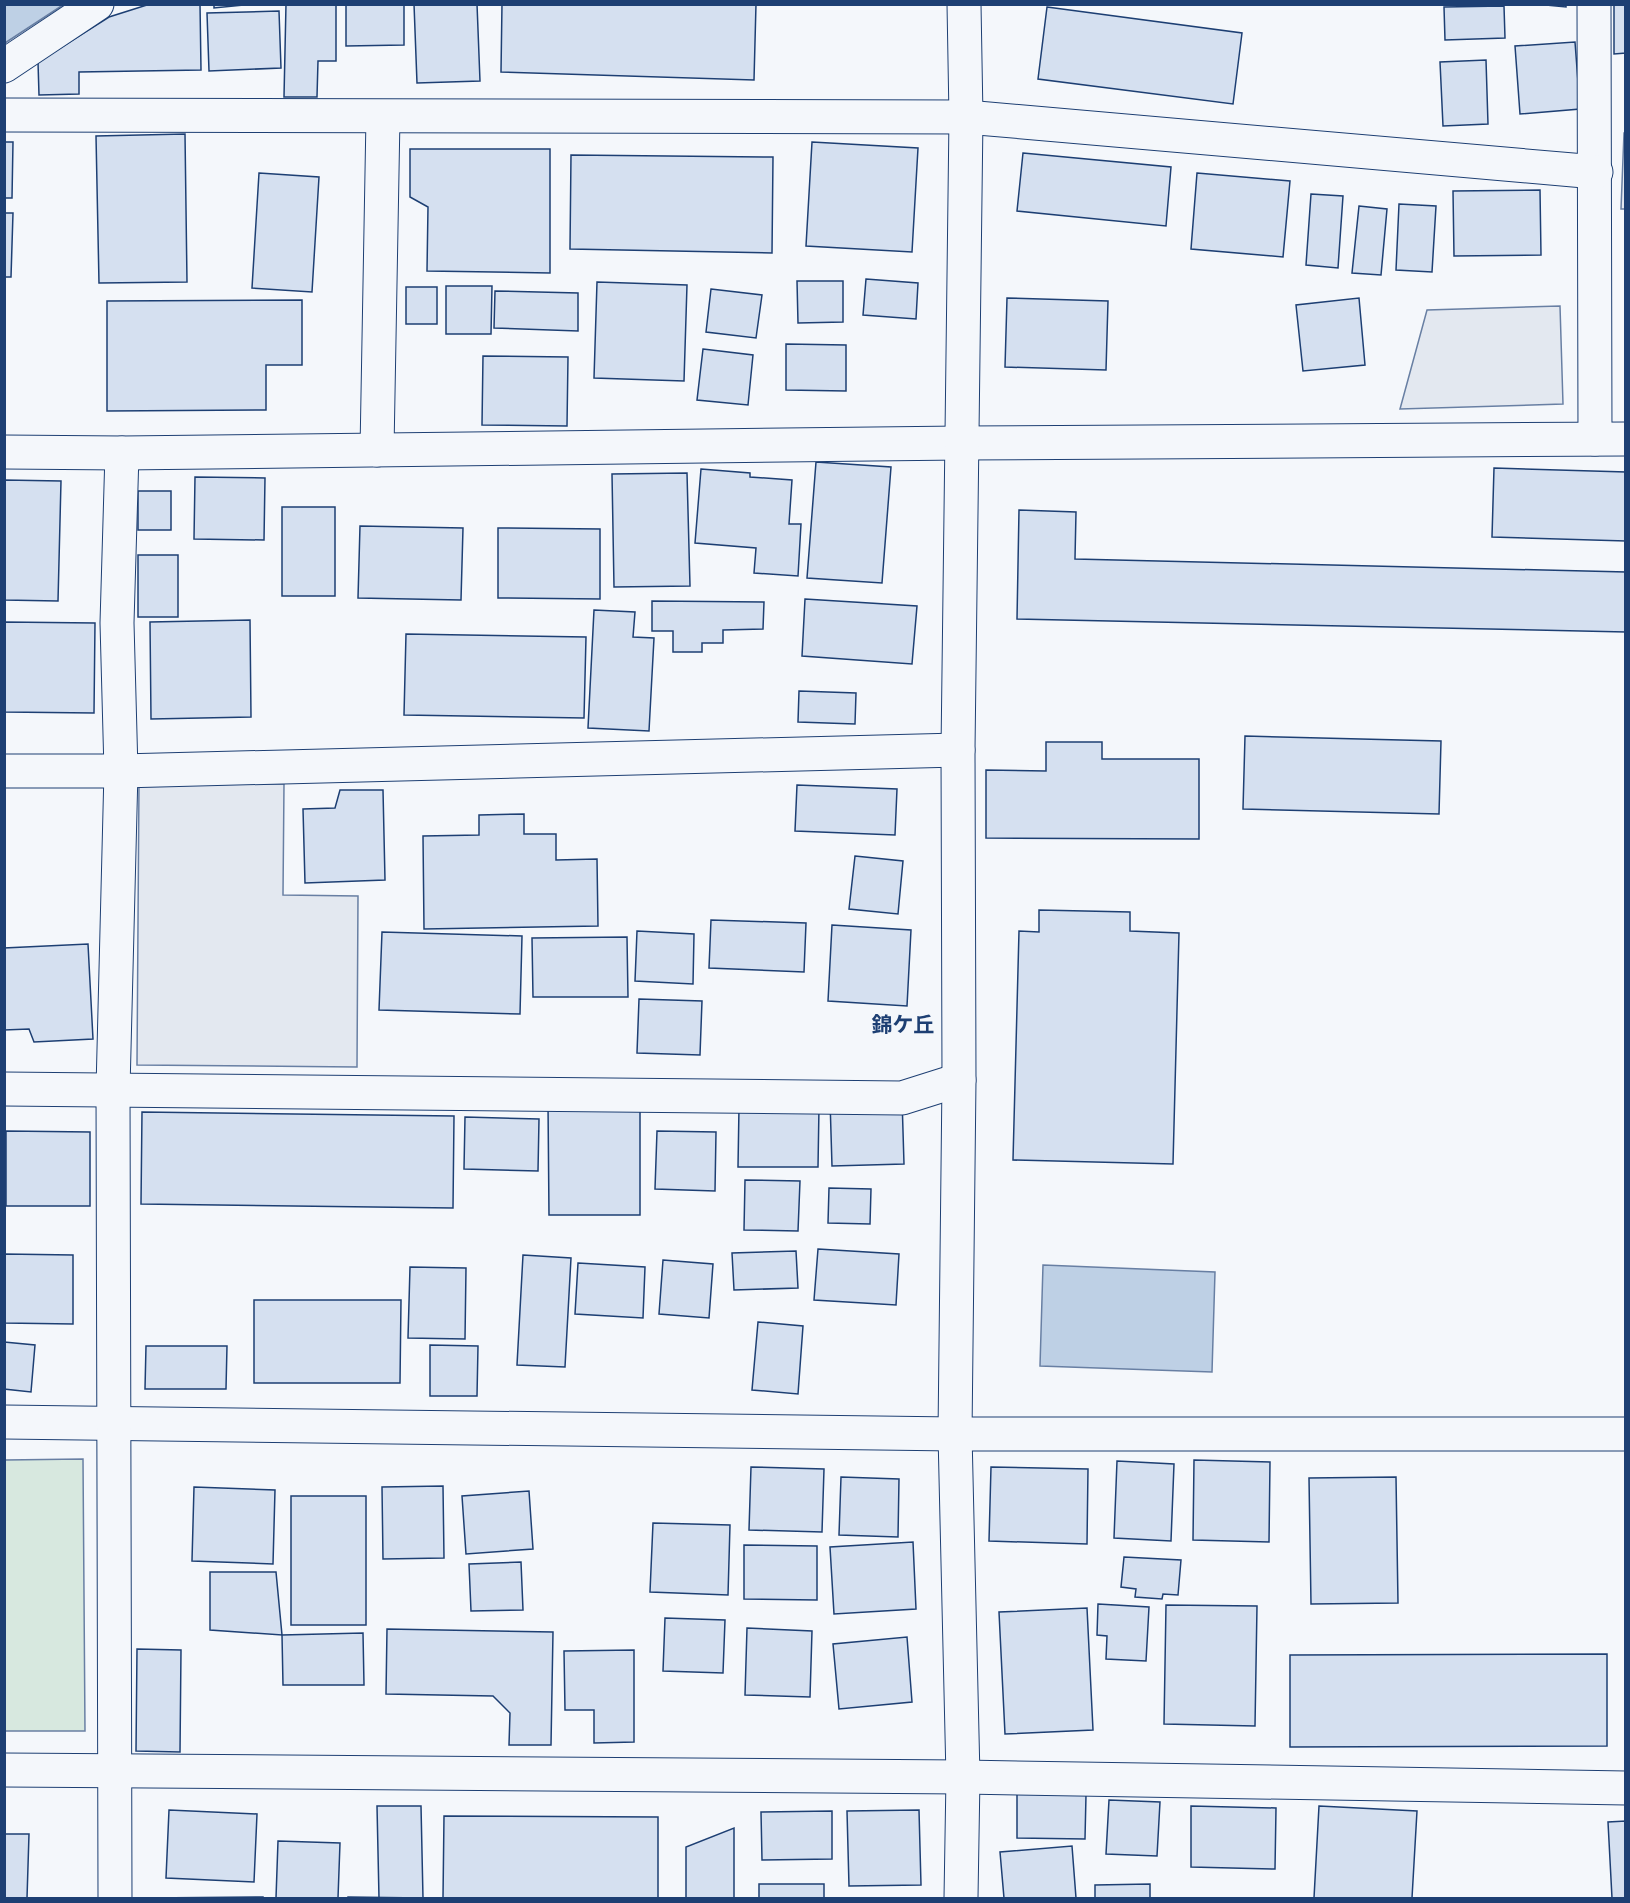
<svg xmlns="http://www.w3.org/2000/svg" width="1630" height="1903" font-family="'Source Sans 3','Noto Sans JP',sans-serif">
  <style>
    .green { fill: #d7e8df; stroke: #687fa3; stroke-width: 1.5 }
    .parking { fill: #e3e8f0; stroke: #687fa3; stroke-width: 1.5 }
    .water { fill: #bed0e5; stroke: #687fa3; stroke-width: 1.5 }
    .building { fill: #d5e0f0; stroke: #1d3f73; stroke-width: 1.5 }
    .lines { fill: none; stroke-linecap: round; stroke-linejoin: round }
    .street-casing { stroke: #1d3f73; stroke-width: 35 }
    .street { stroke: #f4f7fb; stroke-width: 33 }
    .labels { text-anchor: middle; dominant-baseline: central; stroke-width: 4.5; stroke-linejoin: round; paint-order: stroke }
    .quarter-label { font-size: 21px; font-weight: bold; fill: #1d3f73; stroke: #f4f7fb }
  </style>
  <rect width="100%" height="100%" fill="#f4f7fb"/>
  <path class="green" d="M 83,1459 L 85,1731 L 5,1731 L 5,1460 Z"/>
  <g class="parking">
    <path d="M 1624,133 L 1626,133 L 1625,209 L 1621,209 Z"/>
    <path d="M 1560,306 L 1563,404 L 1400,409 L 1427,310 Z"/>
    <path d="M 139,782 L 284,784 L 283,895 L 358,896 L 357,1067 L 137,1065 Z"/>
  </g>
  <g class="water">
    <path d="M 5,4 L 63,4 L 63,5 L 5,43 Z"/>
    <path d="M 1043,1265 L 1215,1272 L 1212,1372 L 1040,1366 Z"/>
  </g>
  <g class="building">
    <path d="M 150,4 L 200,4 L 201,70 L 79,72 L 79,94 L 39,95 L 38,62 L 109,17 Z"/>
    <path d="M 214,4 L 254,4 L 214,8 Z"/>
    <path d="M 286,4 L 336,4 L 336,61 L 318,61 L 317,97 L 284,97 Z"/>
    <path d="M 346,4 L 404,4 L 404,45 L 346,46 Z"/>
    <path d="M 414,4 L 477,4 L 480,81 L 417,83 Z"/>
    <path d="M 502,4 L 756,4 L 754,80 L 501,72 Z"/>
    <path d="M 1535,4 L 1566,4 L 1566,7 Z"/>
    <path d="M 1614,4 L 1626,4 L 1626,53 L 1614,54 Z"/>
    <path d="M 1504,6 L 1505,38 L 1445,40 L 1444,7 Z"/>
    <path d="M 1047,7 L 1242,33 L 1233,104 L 1038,79 Z"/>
    <path d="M 279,11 L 281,68 L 209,71 L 207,13 Z"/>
    <path d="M 1575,42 L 1580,109 L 1520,114 L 1515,46 Z"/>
    <path d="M 1486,60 L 1488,124 L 1443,126 L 1440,62 Z"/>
    <path d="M 185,134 L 187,282 L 99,283 L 96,136 Z"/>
    <path d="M 4,142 L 13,142 L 12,198 L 4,198 Z"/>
    <path d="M 812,142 L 918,148 L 912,252 L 806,246 Z"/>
    <path d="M 410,149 L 550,149 L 550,273 L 427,271 L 428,207 L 410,197 Z"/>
    <path d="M 1023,153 L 1171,167 L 1166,226 L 1017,211 Z"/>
    <path d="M 571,155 L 773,157 L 772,253 L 570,249 Z"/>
    <path d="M 259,173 L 319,177 L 312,292 L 252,288 Z"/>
    <path d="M 1197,173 L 1290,181 L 1283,257 L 1191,249 Z"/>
    <path d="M 1540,190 L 1541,255 L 1454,256 L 1453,191 Z"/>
    <path d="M 1311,194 L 1343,196 L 1338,268 L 1306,265 Z"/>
    <path d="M 1399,204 L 1436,206 L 1432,272 L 1396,270 Z"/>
    <path d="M 1359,206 L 1387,209 L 1381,275 L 1352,273 Z"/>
    <path d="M 4,213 L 13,213 L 11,277 L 4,277 Z"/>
    <path d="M 866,279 L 918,283 L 916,319 L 863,315 Z"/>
    <path d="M 797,281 L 843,281 L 843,322 L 798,323 Z"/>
    <path d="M 597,282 L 687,285 L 684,381 L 594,378 Z"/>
    <path d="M 446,286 L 492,286 L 491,334 L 446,334 Z"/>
    <rect x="406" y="287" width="31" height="37"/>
    <path d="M 711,289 L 762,295 L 756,338 L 706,332 Z"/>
    <path d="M 495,291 L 578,293 L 578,331 L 494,328 Z"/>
    <path d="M 1007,298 L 1108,301 L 1106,370 L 1005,367 Z"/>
    <path d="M 1359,298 L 1365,365 L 1303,371 L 1296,305 Z"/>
    <path d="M 302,300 L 302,365 L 266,365 L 266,410 L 107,411 L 107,301 Z"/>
    <path d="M 786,344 L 846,345 L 846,391 L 786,390 Z"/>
    <path d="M 703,349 L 753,355 L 748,405 L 697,400 Z"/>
    <path d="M 483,356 L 568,357 L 567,426 L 482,425 Z"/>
    <path d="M 816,462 L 891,467 L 882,583 L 807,578 Z"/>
    <path d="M 1494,468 L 1626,472 L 1626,541 L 1492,537 Z"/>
    <path d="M 701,469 L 750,473 L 750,477 L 792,480 L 789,524 L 801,524 L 798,576 L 754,573 L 756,548 L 695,543 Z"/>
    <path d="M 687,473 L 690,586 L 614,587 L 612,474 Z"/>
    <path d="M 195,477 L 265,478 L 264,540 L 194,539 Z"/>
    <path d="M 4,480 L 61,481 L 58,601 L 4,600 Z"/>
    <rect x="138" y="491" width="33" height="39"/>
    <rect x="282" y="507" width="53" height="89"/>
    <path d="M 1019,510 L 1076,512 L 1075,559 L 1626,572 L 1626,632 L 1017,619 Z"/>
    <path d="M 360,526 L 463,528 L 461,600 L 358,598 Z"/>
    <path d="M 498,528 L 600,529 L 600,599 L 498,598 Z"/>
    <rect x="138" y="555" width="40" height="62"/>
    <path d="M 805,599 L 917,606 L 912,664 L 802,656 Z"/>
    <path d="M 652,601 L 764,602 L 763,629 L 723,630 L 723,643 L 702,643 L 702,652 L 673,652 L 673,631 L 652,631 Z"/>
    <path d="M 594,610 L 635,612 L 633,637 L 654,638 L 649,731 L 588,728 Z"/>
    <path d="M 250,620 L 251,717 L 151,719 L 150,622 Z"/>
    <path d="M 4,622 L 95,623 L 94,713 L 4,712 Z"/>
    <path d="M 406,634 L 586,637 L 584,718 L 404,715 Z"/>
    <path d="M 799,691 L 856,693 L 855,724 L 798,722 Z"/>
    <path d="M 1245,736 L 1441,741 L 1439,814 L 1243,809 Z"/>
    <path d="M 1046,742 L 1102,742 L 1102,759 L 1199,759 L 1199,839 L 986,838 L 986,770 L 1046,771 Z"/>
    <path d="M 797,785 L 897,789 L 895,835 L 795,831 Z"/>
    <path d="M 340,790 L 383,790 L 385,880 L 305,883 L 303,809 L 335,808 Z"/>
    <path d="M 524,814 L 524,834 L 556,834 L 556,860 L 597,859 L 598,926 L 424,929 L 423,836 L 479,835 L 479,815 Z"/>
    <path d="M 855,856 L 903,861 L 898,914 L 849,909 Z"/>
    <path d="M 1039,910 L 1130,912 L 1130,931 L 1179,933 L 1173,1164 L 1013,1160 L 1019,931 L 1039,932 Z"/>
    <path d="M 711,920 L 806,923 L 804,972 L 709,968 Z"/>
    <path d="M 832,925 L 911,930 L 907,1006 L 828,1001 Z"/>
    <path d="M 637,931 L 694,934 L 693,984 L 635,981 Z"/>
    <path d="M 382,932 L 522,936 L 520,1014 L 379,1010 Z"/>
    <path d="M 627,937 L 628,997 L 533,997 L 532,938 Z"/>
    <path d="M 88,944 L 93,1039 L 34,1042 L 29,1029 L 4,1030 L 4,948 Z"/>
    <path d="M 639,999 L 702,1001 L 700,1055 L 637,1053 Z"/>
    <path d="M 902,1098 L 904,1164 L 832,1166 L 830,1100 Z"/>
    <path d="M 548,1104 L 640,1104 L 640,1215 L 549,1215 Z"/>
    <path d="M 739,1107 L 819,1107 L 818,1167 L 738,1167 Z"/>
    <path d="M 142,1112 L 454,1116 L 453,1208 L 141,1204 Z"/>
    <path d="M 465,1117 L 539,1119 L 538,1171 L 464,1169 Z"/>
    <path d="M 6,1131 L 90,1132 L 90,1206 L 6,1206 Z"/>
    <path d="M 657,1131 L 716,1132 L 715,1191 L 655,1189 Z"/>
    <path d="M 745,1180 L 800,1181 L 798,1231 L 744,1230 Z"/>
    <path d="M 829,1188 L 871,1189 L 870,1224 L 828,1223 Z"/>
    <path d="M 818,1249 L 899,1254 L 896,1305 L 814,1300 Z"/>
    <path d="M 796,1251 L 798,1288 L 734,1290 L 732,1253 Z"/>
    <path d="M 4,1254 L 73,1255 L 73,1324 L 4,1323 Z"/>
    <path d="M 523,1255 L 571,1258 L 565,1367 L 517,1365 Z"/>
    <path d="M 663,1260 L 713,1264 L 709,1318 L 659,1314 Z"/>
    <path d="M 578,1263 L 645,1267 L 643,1318 L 575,1314 Z"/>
    <path d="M 410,1267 L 466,1268 L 465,1339 L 408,1338 Z"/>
    <path d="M 254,1300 L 401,1300 L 400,1383 L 254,1383 Z"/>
    <path d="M 758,1322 L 803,1326 L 798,1394 L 752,1390 Z"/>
    <path d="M 4,1342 L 35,1345 L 31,1392 L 4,1389 Z"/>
    <path d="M 430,1345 L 478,1346 L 477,1396 L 430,1396 Z"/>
    <path d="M 146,1346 L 227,1346 L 226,1389 L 145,1389 Z"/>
    <path d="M 1194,1460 L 1270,1462 L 1269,1542 L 1193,1540 Z"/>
    <path d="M 1117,1461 L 1174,1464 L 1171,1541 L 1114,1538 Z"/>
    <path d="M 751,1467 L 824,1469 L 822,1532 L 749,1530 Z"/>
    <path d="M 991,1467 L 1088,1469 L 1087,1544 L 989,1541 Z"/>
    <path d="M 841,1477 L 899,1479 L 898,1537 L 839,1535 Z"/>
    <path d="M 1396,1477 L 1398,1603 L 1311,1604 L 1309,1478 Z"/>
    <path d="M 443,1486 L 444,1558 L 383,1559 L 382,1487 Z"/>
    <path d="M 194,1487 L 275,1490 L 273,1564 L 192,1561 Z"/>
    <path d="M 529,1491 L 533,1549 L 466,1554 L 462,1496 Z"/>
    <rect x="291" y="1496" width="75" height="129"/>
    <path d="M 653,1523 L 730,1525 L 728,1595 L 650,1592 Z"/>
    <path d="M 913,1542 L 916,1609 L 834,1614 L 830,1547 Z"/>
    <path d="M 744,1545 L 817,1546 L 817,1600 L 744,1599 Z"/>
    <path d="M 1124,1557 L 1181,1560 L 1178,1595 L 1163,1594 L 1162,1599 L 1135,1597 L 1136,1589 L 1121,1587 Z"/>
    <path d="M 521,1562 L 523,1610 L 471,1611 L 469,1564 Z"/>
    <path d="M 210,1572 L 276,1572 L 282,1635 L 210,1630 Z"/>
    <path d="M 1098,1604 L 1149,1607 L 1146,1661 L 1106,1659 L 1107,1636 L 1097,1635 Z"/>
    <path d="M 1166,1605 L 1257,1606 L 1255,1726 L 1164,1724 Z"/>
    <path d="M 1087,1608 L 1093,1730 L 1005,1734 L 999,1612 Z"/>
    <path d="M 665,1618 L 725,1620 L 723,1673 L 663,1671 Z"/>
    <path d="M 747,1628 L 812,1631 L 810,1697 L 745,1695 Z"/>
    <path d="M 387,1629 L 553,1632 L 551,1745 L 509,1745 L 510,1713 L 493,1696 L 386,1694 Z"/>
    <path d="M 363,1633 L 364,1685 L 283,1685 L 282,1635 Z"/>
    <path d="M 907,1637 L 912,1702 L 839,1709 L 833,1644 Z"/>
    <path d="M 137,1649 L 181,1650 L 180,1752 L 136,1751 Z"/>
    <path d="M 634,1650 L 634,1742 L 594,1743 L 594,1710 L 565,1710 L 564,1651 Z"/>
    <path d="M 1607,1654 L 1607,1746 L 1290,1747 L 1290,1655 Z"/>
    <path d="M 1017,1794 L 1086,1795 L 1085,1839 L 1017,1838 Z"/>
    <path d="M 1109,1800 L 1160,1802 L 1157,1856 L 1106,1854 Z"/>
    <path d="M 377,1806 L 421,1806 L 423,1898 L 379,1898 Z"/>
    <path d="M 1191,1806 L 1276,1808 L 1275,1869 L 1191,1867 Z"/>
    <path d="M 1319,1806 L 1417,1811 L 1412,1898 L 1314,1898 Z"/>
    <path d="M 169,1810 L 257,1814 L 254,1882 L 166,1878 Z"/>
    <path d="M 919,1810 L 921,1885 L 849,1886 L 847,1811 Z"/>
    <path d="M 832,1811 L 832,1859 L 762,1860 L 761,1812 Z"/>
    <path d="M 444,1816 L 658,1817 L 658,1898 L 443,1898 Z"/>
    <path d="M 1626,1821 L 1626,1898 L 1612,1898 L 1608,1822 Z"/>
    <path d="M 734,1828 L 734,1898 L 686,1898 L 686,1847 Z"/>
    <path d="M 4,1834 L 29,1834 L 27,1898 L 4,1898 Z"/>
    <path d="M 278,1841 L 340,1843 L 338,1898 L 276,1898 Z"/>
    <path d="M 1072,1846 L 1076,1898 L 1004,1898 L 1000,1852 Z"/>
    <rect x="759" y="1884" width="65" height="14"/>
    <path d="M 1150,1884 L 1150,1898 L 1095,1898 L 1095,1885 Z"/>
    <path d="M 263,1897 L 263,1898 L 147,1898 Z"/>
    <path d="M 348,1897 L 423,1898 L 348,1898 Z"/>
  </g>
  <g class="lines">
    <defs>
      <g id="street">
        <path d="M 1594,4 L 1595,439"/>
        <path d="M 4,66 L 97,4"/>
        <path d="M 4,115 L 966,117 L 1596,172"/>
        <path d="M 377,450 L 383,117"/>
        <path d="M 4,452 L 122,453 L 961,443 L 1626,439"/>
        <path d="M 4,771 L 121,771 L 958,750"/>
        <path d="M 4,1089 L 902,1098 L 959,1080"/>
        <path d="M 4,1422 L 955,1434 L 1626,1434"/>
        <path d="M 4,1770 L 963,1777 L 1626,1788"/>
        <path d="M 115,1898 L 113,1089 L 121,771 L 117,623 L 122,453"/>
        <path d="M 961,1898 L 963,1777 L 955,1434 L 959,1080 L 958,750 L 966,117 L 964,4"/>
      </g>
    </defs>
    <use href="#street" class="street-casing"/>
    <use href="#street" class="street"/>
  </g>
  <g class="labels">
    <g class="quarter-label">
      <text x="903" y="1025">錦ケ丘</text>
    </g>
  </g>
  <rect width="1630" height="1903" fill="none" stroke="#1d3f73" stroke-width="12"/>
</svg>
